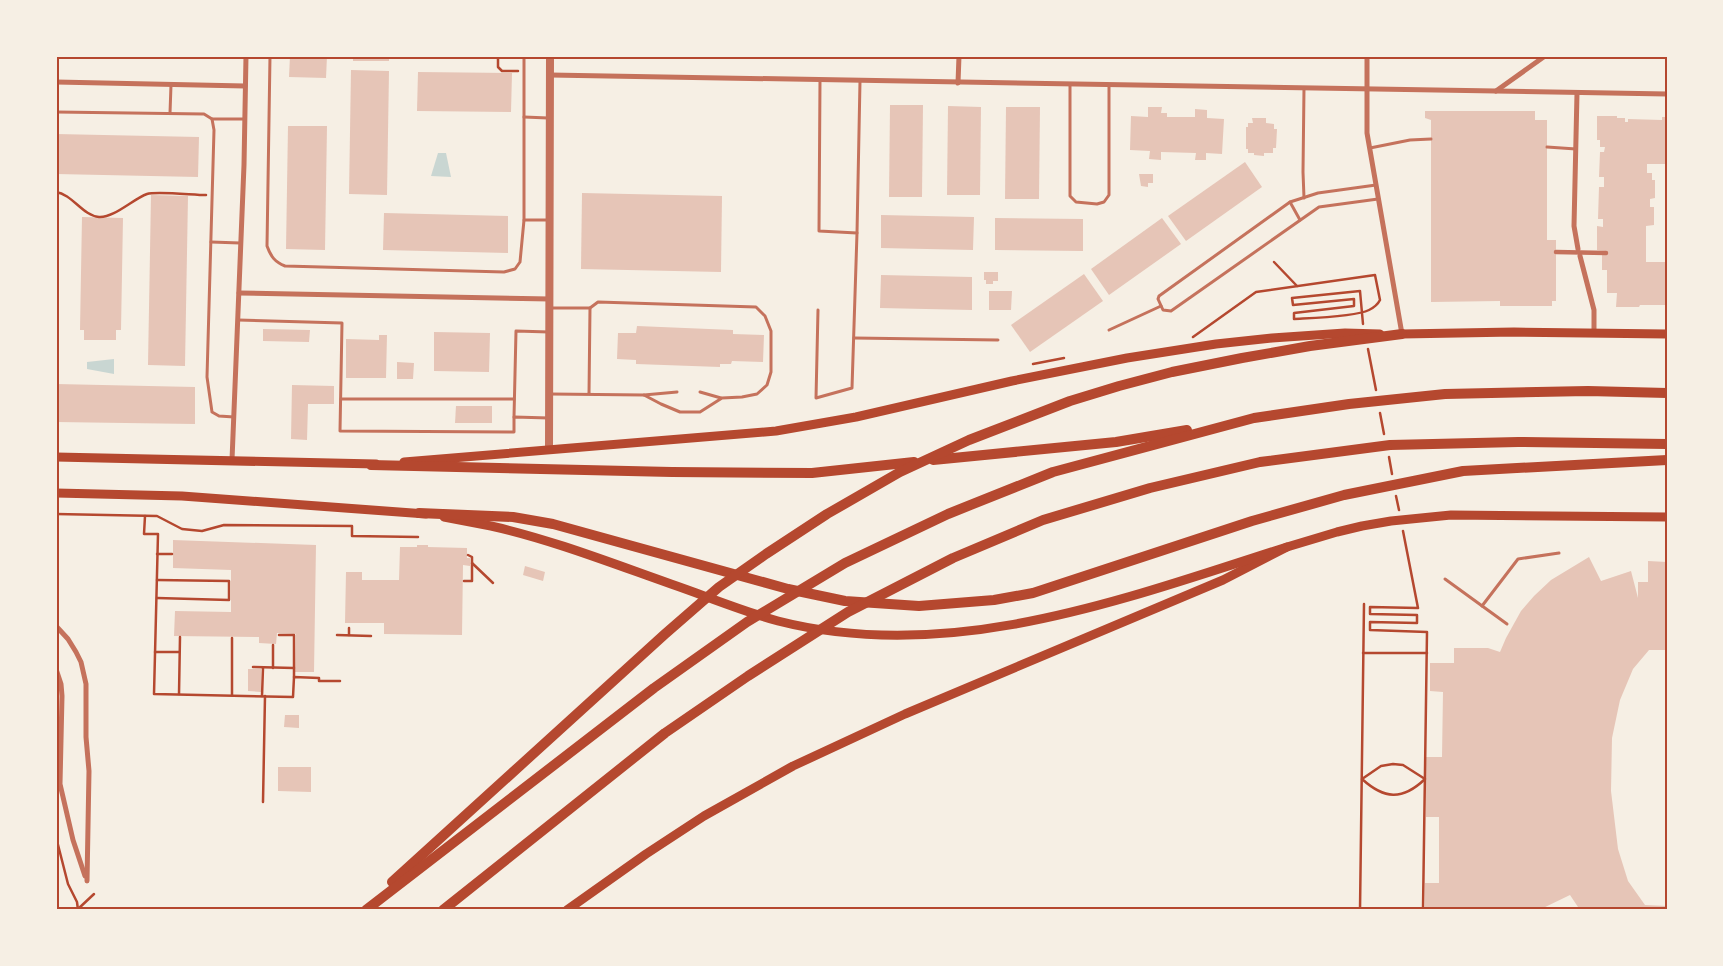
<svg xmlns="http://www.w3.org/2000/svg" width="1723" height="966" font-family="'PT Sans',sans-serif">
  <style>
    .water { fill: #c9d6d2 }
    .building { fill: #e6c5b7 }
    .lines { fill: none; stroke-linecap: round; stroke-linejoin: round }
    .path { stroke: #b5482f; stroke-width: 2.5 }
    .service { stroke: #c5725c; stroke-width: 3 }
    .pedestrian { stroke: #c5725c; stroke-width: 4.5 }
    .minor { stroke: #c5725c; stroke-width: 5 }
    .tertiary { stroke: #c5725c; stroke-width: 8 }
    .secondary { stroke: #b5482f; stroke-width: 9 }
    .primary { stroke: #b5482f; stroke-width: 9 }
    .motorway { stroke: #b5482f; stroke-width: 10 }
    .neatline { fill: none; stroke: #b5482f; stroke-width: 2 }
  </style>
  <rect width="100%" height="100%" fill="#f6efe4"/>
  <g class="water">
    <path d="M 438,153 L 446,153 L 451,177 L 431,176 Z"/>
    <path d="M 114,359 L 114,374 L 87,369 L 87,362 Z"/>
  </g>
  <g class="building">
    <path d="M 290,56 L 327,56 L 326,78 L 289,77 Z"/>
    <rect x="353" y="56" width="36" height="5"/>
    <path d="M 351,70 L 389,71 L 387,195 L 349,194 Z"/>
    <path d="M 418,72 L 512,73 L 511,112 L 417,111 Z"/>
    <path d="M 890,105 L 923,105 L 922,197 L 889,197 Z"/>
    <path d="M 948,106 L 981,107 L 980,195 L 947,195 Z"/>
    <path d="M 1006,107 L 1040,107 L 1039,199 L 1005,199 Z"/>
    <path d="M 1148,107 L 1162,107 L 1161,113 L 1167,113 L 1167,117 L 1195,117 L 1195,109 L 1207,110 L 1207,118 L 1224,119 L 1222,154 L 1206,153 L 1206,160 L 1195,160 L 1196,153 L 1161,152 L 1161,160 L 1149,159 L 1150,151 L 1130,150 L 1131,116 L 1148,117 Z"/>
    <path d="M 1425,111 L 1535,111 L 1535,120 L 1547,120 L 1547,240 L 1556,240 L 1556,301 L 1552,301 L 1552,306 L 1500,306 L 1500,301 L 1431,302 L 1431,120 L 1425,118 Z"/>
    <path d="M 1597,116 L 1617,116 L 1617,118 L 1625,118 L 1625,122 L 1628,122 L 1628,119 L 1662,120 L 1662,117 L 1667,117 L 1667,164 L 1647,164 L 1647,173 L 1652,173 L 1652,180 L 1655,180 L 1655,198 L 1650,199 L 1650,207 L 1654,207 L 1654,225 L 1646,226 L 1646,262 L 1667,262 L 1667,305 L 1640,305 L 1639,307 L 1616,307 L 1617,293 L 1607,293 L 1607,270 L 1602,270 L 1602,253 L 1606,254 L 1606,251 L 1597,250 L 1597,226 L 1603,227 L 1603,219 L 1598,219 L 1599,187 L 1604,187 L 1604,177 L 1599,177 L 1600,152 L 1604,152 L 1605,147 L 1600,147 L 1600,140 L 1597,140 Z"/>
    <path d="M 1252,118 L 1266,118 L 1266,123 L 1274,124 L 1274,129 L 1277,129 L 1276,148 L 1273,148 L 1273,153 L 1264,153 L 1264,156 L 1254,155 L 1254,153 L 1248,153 L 1248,149 L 1246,149 L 1246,127 L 1248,127 L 1248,123 L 1253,123 Z"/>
    <path d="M 288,126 L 327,126 L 325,250 L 286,249 Z"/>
    <path d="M 56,134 L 199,137 L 198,177 L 56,174 Z"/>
    <path d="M 1245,162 L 1262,187 L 1186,241 L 1168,216 Z"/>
    <path d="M 1139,174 L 1153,174 L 1153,183 L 1148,183 L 1148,187 L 1141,186 Z"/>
    <path d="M 582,193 L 722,196 L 721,272 L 581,269 Z"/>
    <path d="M 56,194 L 59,194 L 58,281 L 56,281 Z"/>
    <path d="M 151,195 L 188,196 L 185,366 L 148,365 Z"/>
    <path d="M 384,213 L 508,216 L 508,253 L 383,250 Z"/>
    <path d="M 881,215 L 974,217 L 973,250 L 881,248 Z"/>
    <path d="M 82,217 L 123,218 L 121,330 L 116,330 L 116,340 L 84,340 L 84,330 L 80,330 Z"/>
    <path d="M 995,218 L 1083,219 L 1083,251 L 995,250 Z"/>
    <path d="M 1162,218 L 1181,244 L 1109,295 L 1091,269 Z"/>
    <path d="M 984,272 L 998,272 L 998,281 L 993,281 L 993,284 L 986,284 L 986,280 L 984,280 Z"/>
    <path d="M 1084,274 L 1103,301 L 1030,352 L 1011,325 Z"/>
    <path d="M 881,275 L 972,277 L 972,310 L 880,308 Z"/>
    <path d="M 989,291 L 1012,291 L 1011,310 L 989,310 Z"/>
    <path d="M 637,326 L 733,330 L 733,334 L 764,335 L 763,362 L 732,361 L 731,364 L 720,364 L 720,367 L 636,364 L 636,360 L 617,359 L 618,333 L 636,333 Z"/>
    <path d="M 263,329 L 310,330 L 309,342 L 263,341 Z"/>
    <path d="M 434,332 L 490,333 L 489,372 L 434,371 Z"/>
    <path d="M 379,335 L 387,335 L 386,378 L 346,378 L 346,339 L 379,340 Z"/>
    <path d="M 397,362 L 414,363 L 413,379 L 397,379 Z"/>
    <path d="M 56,384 L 195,387 L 195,424 L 56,422 Z"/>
    <path d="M 292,385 L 334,386 L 334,404 L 308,404 L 307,440 L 291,439 Z"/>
    <path d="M 456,406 L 492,406 L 492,423 L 455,423 Z"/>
    <path d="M 173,540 L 316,545 L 314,672 L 295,672 L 296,634 L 277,633 L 276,644 L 259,643 L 259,637 L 174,636 L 175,611 L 231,612 L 231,570 L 173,568 Z"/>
    <path d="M 417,545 L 428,545 L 428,547 L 467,548 L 467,558 L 470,558 L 470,566 L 463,565 L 462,635 L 384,634 L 384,623 L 345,623 L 346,572 L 362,572 L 362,580 L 399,580 L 400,547 L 417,547 Z"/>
    <path d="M 1589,557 L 1601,581 L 1631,571 L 1638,598 L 1638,582 L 1648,582 L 1648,561 L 1667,562 L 1667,650 L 1649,650 L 1633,669 L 1620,700 L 1612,738 L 1611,791 L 1618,849 L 1628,881 L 1645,905 L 1667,906 L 1667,910 L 1580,910 L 1570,895 L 1539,910 L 1425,910 L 1425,883 L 1439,883 L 1439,817 L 1426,817 L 1426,757 L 1442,757 L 1443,692 L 1430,691 L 1430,663 L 1454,663 L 1454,648 L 1488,648 L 1500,652 L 1506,638 L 1521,611 L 1534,596 L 1551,580 Z"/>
    <path d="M 525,566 L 545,572 L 543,581 L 523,575 Z"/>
    <path d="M 248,669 L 261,669 L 261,692 L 248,691 Z"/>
    <path d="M 285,715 L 299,715 L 299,728 L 284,727 Z"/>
    <path d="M 278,767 L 311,767 L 311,792 L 278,791 Z"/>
  </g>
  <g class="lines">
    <g class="path">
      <path d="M 498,56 L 498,67 L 502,71 L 518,71"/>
      <path d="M 56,192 C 72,194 83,216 99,217 C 114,218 133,199 147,194 C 156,191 194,195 206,195"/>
      <path d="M 1274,262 L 1297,286"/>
      <path d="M 1193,337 L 1256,292 L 1375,275 L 1380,300 C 1378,304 1373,308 1369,310 C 1355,317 1312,318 1294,319 L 1294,313 L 1354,306 L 1354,299 L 1293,305 L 1292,298 L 1360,291 L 1363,324"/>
      <path d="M 1368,349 L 1376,390"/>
      <path d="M 1033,364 L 1064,358"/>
      <path d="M 1380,413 L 1384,434"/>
      <path d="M 1389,457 L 1392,474"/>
      <path d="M 1396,496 L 1399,510"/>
      <path d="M 56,514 L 157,516 L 182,529 L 202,531 L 224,525 L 352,526 L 352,536 L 418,537"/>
      <path d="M 145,516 L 144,534 L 158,534 L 154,694 L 293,697 L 294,677 L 319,678 L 319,681 L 340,681"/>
      <path d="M 1403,531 L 1418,608 L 1370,607 L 1370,614 L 1417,615 L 1417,623 L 1370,622 L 1370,630 L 1427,632 L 1423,910"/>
      <path d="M 157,554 L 172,554"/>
      <path d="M 472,563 L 493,583"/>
      <path d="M 464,581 L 472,581 L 472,557 L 468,555"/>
      <path d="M 157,598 L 229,600 L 229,581 L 157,580"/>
      <path d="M 279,635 L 294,635 L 294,677"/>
      <path d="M 337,635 L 371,636"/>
      <path d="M 349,635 L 349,628"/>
      <path d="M 155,652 L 179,652"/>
      <path d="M 1363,653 L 1427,653"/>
      <path d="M 253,667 L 294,668"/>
      <path d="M 273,668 L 273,645"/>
      <path d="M 179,694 L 180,637"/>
      <path d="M 232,695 L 232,638"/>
      <path d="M 262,696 L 263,668"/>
      <path d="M 1393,764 L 1403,765 L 1425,779 C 1402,801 1384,799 1362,779 L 1381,766 Z"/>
      <path d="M 263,802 L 265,696"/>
      <path d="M 56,837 L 68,884 L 77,902 L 78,910"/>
      <path d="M 78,909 L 94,894"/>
      <path d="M 1360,910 L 1364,604"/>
    </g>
    <g class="service">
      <path d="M 270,56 L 267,246 C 271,257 275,262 285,266 L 504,272 L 515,269 L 520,262 L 524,220 L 524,56"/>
      <path d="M 1070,85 L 1070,196 L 1076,202 L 1097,204 L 1104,202 L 1109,195 L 1109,85"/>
      <path d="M 56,112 L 204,114 L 212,119 L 214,130 L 207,377 L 212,412 L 219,416 L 234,417"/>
      <path d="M 170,113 L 171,85"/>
      <path d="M 524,117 L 548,118"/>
      <path d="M 212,119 L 244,119"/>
      <path d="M 1547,147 L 1576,149"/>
      <path d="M 1370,148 L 1410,140 L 1431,139"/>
      <path d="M 1376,185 L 1318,193 L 1290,202 L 1159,296 L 1158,299 L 1163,310 L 1171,311 L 1319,207 L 1378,199"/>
      <path d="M 1304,198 L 1303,172 L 1304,88"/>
      <path d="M 1290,202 L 1300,220"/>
      <path d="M 524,220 L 549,220"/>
      <path d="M 857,233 L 860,81"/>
      <path d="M 211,242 L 240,243"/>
      <path d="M 551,308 L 590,308"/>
      <path d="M 818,310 L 816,398 L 852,388 L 857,233 L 819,231 L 820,80"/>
      <path d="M 238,320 L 342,323 L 340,431 L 514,432 L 514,417 L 549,418"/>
      <path d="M 1109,330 L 1161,306"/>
      <path d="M 854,338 L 998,340"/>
      <path d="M 700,392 L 721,398"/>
      <path d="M 550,394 L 644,395 L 661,404 L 680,412 L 700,412 L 722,398 L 742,397 L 757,394 L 767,385 L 771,372 L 771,331 L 765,316 L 756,307 L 598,302 L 590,308 L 589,394"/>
      <path d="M 644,395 L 677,392"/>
      <path d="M 341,399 L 514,399"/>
      <path d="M 514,417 L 516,331 L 549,332"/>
      <path d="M 1445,579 L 1507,624"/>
      <path d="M 1482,606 L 1518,559 L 1559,553"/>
    </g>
    <path class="pedestrian" d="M 1556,252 L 1606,253"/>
    <g class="minor">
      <path d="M 1367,56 L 1367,133 L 1402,334"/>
      <path d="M 550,75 L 1667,94"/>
      <path d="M 56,82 L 245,86"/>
      <path d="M 958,83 L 959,56"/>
      <path d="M 1496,91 L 1545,56"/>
      <path d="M 1577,93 L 1574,226 L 1578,249"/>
      <path d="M 1580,256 L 1594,310 L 1594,333"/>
      <path d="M 239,293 L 550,299"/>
      <path d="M 232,460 L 244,165 L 246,56"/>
      <path d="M 56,626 L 68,639 L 76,652 L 81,662 L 86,684 L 86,737 L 89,771 L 87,881"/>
      <path d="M 56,669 L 61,684 L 62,696 L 60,784 L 73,840 L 85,876"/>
    </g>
    <path class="tertiary" d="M 549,449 L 550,56"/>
    <g class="secondary">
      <path d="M 1402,334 L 1514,332 L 1667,334"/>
      <path d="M 567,910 L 646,854 L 704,816 L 793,766 L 905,714 L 1223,580 L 1287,547 L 1337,532 L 1362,526 L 1391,521 L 1451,515 L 1667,517"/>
    </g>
    <g class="primary">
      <path d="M 56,457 L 376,464"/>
      <path d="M 404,462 L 776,431 L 856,417 L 1012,381 L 1127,358 L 1216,344 L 1272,338 L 1345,333 L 1380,334"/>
      <path d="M 56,493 L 182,496 L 426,514"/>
      <path d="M 444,517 C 460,520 476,523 491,526 C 550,539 614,564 671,584 C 706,596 742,611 778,621 C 951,665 1124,599 1287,547"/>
    </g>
    <g class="motorway">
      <path d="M 933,460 L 1116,442 L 1187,430"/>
      <path d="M 371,465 L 672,472 L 812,473 L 914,462"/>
      <path d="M 419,513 L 513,517 L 553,524 L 788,589 L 845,601 L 919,606 L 994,600 L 1033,593 L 1252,521 L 1344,495 L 1463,471 L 1667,460"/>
      <path d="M 392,882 L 665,634 L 719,587 L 766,554 L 827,514 L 900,472 L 969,440 L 1070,401 L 1119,386 L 1172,372 L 1242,358 L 1310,346 L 1402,334"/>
      <path d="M 366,910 L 654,688 L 747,622 L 845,563 L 948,514 L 1053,472 L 1254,418 L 1349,404 L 1445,394 L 1588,391 L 1667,393"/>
      <path d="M 443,910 L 665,733 L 748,676 L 848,612 L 953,558 L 1043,520 L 1150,488 L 1260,462 L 1390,445 L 1518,442 L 1667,444"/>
    </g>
  </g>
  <rect width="1723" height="966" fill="none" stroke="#f6efe4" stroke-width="115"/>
  <rect x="58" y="58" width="1608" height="850" class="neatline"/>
</svg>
